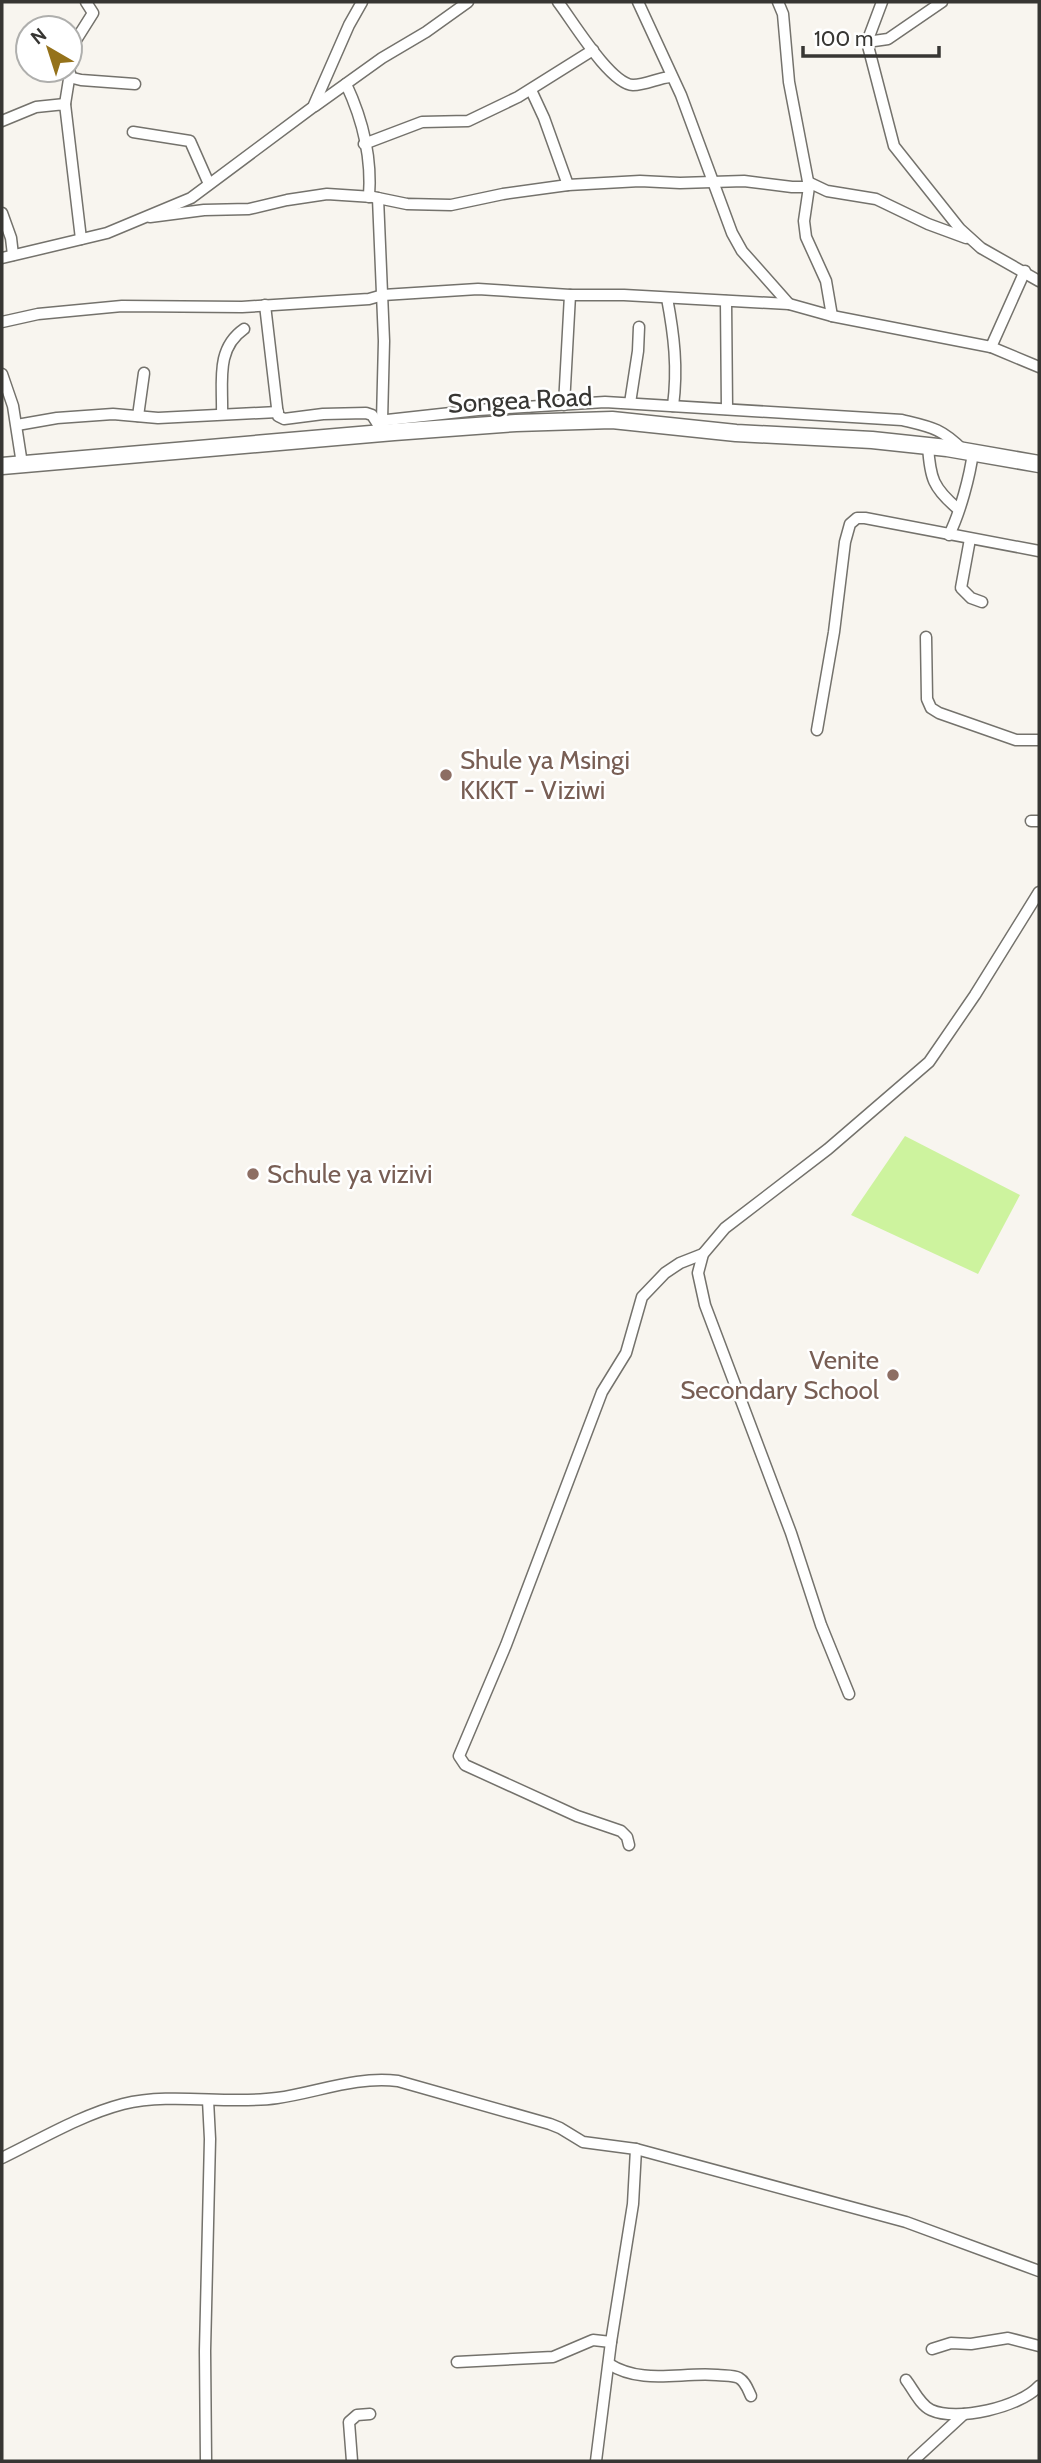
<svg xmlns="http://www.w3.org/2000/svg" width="1041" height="2463" font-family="Cabin,sans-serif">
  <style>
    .grass { fill: #cdf39e }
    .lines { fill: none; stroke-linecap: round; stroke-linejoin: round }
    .minor-casing { stroke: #74726c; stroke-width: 13 }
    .trunk-casing { stroke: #74726c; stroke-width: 19 }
    .minor { stroke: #fff; stroke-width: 10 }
    .trunk { stroke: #fff; stroke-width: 16 }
    .education-dot { fill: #8d6e63; stroke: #fff; stroke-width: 2.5 }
    .labels { text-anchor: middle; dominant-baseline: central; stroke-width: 5; stroke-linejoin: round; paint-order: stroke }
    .street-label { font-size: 26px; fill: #373633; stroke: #fff }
    .education-label { font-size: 26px; fill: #785e54; stroke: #fff; text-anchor: start }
  </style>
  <rect width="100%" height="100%" fill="#f8f5ef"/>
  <path class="grass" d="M 905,1136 L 1020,1195 L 978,1274 L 851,1215 Z"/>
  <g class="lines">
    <defs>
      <g id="minor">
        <path d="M 558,2 C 572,20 610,84 633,85 C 646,85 658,78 670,77"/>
        <path d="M 638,2 L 681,95 L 732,233 L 742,251 L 789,304"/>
        <path d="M 778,2 L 783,14 L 789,82 L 807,176 L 809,187 L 804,221 L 806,237 L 826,281 L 832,316"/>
        <path d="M 882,2 L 867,42 L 894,146 L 960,229 L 981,248 L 1039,281"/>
        <path d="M 867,42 L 888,39 L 942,2"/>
        <path d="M 70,67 L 76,40 L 93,13 L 86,2"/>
        <path d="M 69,77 L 81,80 L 135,84"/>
        <path d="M 346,84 C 362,118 372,158 369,197"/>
        <path d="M 531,90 L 544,118 L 568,185"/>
        <path d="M 65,104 L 70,73"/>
        <path d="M 315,106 L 382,58 L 426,32 L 468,2"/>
        <path d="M 2,121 L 36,107 L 65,104 L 81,239"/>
        <path d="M 133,132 L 190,141 L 209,184"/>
        <path d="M 364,144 L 422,122 L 468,121 L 518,97 L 593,50"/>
        <path d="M 808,182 L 827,191 L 876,199 L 928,224 L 966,238"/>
        <path d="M 378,198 L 384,341 L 382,421"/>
        <path d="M 2,213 L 11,238 L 13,255"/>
        <path d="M 150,217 L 204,210 L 249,209 L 287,200 L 327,194 L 373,197 L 407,204 L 451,205 L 503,194 L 568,185 L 640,181 L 680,183 L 744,181 L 792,187 L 809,187"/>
        <path d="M 2,258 L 107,233 L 191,198 L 313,107 L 349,25 L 362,2"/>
        <path d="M 667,298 C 674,335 678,368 673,406"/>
        <path d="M 726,301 L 727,409"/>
        <path d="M 265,305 L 278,416 L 284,419 L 323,414 L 366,413 L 372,415 L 379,426"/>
        <path d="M 2,322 L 38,314 L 122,306 L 242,307 L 369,299 L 383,295 L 478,289 L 570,295 L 624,295 L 789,304 L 832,316 L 991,347 L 1039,367"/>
        <path d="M 991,347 L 1025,271"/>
        <path d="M 2,374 L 13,406 L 22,464"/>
        <path d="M 630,403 L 638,351 L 639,327"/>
        <path d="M 564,405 L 570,295"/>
        <path d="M 222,414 C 223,383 215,349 244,329"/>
        <path d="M 138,416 L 144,373"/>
        <path d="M 378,421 L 478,410 L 605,402 L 902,420 C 931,427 941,428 963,450"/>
        <path d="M 17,425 L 57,418 L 113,414 L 158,418 L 278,412"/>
        <path d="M 928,446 C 930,478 933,488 958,509"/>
        <path d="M 949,535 C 960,513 970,476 973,452"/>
        <path d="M 970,539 L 961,588 L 971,598 L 982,602"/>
        <path d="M 926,637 L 927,699 L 931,708 L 939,713 L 1016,740 L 1039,740"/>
        <path d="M 817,730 L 834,632 L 845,542 L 850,524 L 857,518 L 865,518 L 1039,551"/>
        <path d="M 1031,821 L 1039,821"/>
        <path d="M 849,1694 L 821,1625 L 791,1533 L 705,1305 L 698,1273 L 703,1254 L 725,1228 L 828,1149 L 929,1062 L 975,995 L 1039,892"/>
        <path d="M 629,1845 L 627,1837 L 621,1831 L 577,1816 L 465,1765 L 459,1756 L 506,1645 L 602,1392 L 626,1353 L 642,1297 L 665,1273 L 680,1263 L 703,1254"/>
        <path d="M 2,2158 C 41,2139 81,2115 123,2104 C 173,2092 227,2105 277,2098 C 319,2092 355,2076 398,2081 L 550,2124 L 560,2128 L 583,2142 L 636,2149 L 906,2222 L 1039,2271"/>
        <path d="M 932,2349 L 951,2343 L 971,2344 L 1008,2338 L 1039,2346"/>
        <path d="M 457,2362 L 553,2357 L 593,2340 L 611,2342"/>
        <path d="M 609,2364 C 642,2385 680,2372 717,2375 C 724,2376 733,2375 739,2378 C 746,2382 748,2390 751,2396"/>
        <path d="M 906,2380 C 913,2389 920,2405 931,2410 C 957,2422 1020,2407 1039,2386"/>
        <path d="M 206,2461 L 205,2351 L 210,2139 L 208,2100"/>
        <path d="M 352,2461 L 349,2422 L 357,2415 L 370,2414"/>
        <path d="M 596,2461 L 611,2342 L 633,2204 L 636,2149"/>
        <path d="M 913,2461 L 964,2414"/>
      </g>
      <path id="trunk" d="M 2,466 L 394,432 L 516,423 L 612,420 L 736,433 L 872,440 L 947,448 L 1039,464"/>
    </defs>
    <use href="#minor" class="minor-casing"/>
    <use href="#trunk" class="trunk-casing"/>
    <use href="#minor" class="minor"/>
    <use href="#trunk" class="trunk"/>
  </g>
  <g class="education-dot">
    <circle cx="446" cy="775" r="7"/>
    <circle cx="253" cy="1174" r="7"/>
    <circle cx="893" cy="1375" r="7"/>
  </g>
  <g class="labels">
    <g class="street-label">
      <text transform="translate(520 400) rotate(-3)">Songea Road</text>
    </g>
    <g class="education-label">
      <text x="460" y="760">Shule ya Msingi<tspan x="460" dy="30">KKKT - Viziwi</tspan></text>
      <text x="267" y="1174">Schule ya vizivi</text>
      <text x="879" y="1360" text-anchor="end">Venite<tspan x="879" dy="30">Secondary School</tspan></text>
    </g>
  </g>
  <rect width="1041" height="2463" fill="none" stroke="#373633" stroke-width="7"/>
  <g transform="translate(49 49) rotate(321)"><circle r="33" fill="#ffffff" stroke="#afafad" stroke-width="2"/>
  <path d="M0-5L12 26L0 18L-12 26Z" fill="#95721a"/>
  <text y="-10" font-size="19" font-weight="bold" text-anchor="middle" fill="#373633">N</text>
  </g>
  <path d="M803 46v10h136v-10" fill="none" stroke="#373633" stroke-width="3.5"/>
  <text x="814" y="46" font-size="21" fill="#373633" stroke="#ffffff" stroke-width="5" paint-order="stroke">100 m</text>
</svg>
